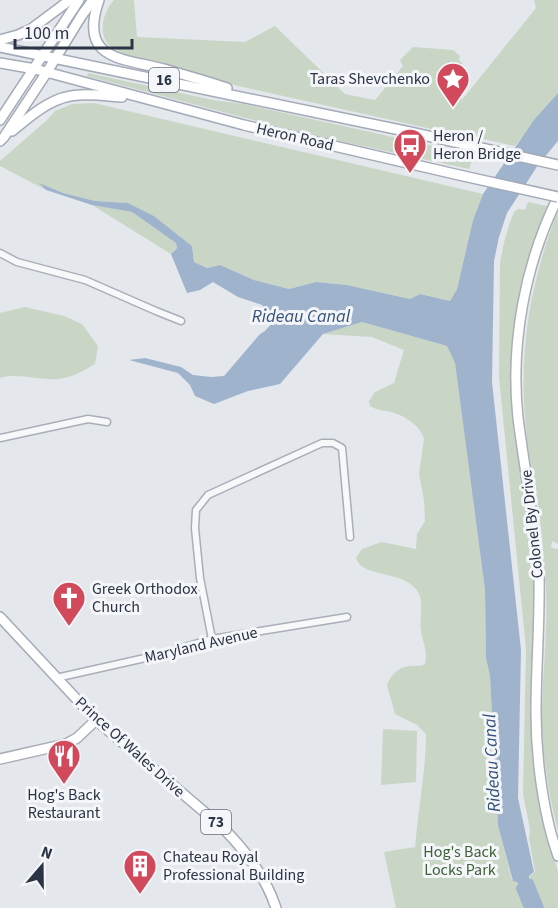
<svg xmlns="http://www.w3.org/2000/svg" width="558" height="908" font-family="'Source Sans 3',sans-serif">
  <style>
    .green { fill: #c9d6c5 }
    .water { fill: #9fb4cc }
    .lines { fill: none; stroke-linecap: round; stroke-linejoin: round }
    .canal { stroke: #9fb4cc; stroke-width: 8 }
    .street-casing { stroke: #a9aeb7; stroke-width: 9 }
    .secondary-casing { stroke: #a9aeb7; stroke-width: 12 }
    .primary-casing { stroke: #a3abb8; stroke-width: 12 }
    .street { stroke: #f7f8fa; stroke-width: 6 }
    .secondary { stroke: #fff; stroke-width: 9 }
    .primary { stroke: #fff; stroke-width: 9 }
    .primary-bridge-casing { stroke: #a3abb8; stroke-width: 12; stroke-linecap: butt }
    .primary-bridge { stroke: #fff; stroke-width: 9 }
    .labels { text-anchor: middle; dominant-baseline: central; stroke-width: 6; stroke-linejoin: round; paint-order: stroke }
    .shield { fill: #f4f6f9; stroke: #676e7b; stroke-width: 1.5 }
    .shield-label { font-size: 15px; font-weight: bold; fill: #2b3445 }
    .poi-label { font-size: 16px; fill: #2b3445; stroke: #f4f6f9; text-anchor: start }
    .street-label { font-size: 16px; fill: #2b3445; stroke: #f4f6f9 }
    .park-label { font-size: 16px; fill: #3f6138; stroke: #f4f6f9 }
    .water-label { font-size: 18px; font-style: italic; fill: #34527a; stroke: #f4f6f9 }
  </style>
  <rect width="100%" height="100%" fill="#e4e7ec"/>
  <g class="green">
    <path d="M 114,0 L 134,0 L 137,37 L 245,42 L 275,26 L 345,94 L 375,100 L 403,66 L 400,60 L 413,47 L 453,50 L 460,56 L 459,60 L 463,64 L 456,73 L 459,76 L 451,89 L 462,97 L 461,101 L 536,8 L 534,0 L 558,0 L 558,93 L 515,146 L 439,129 L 436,130 L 238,86 L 135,58 C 126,54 116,51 109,45 C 97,32 104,11 114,0 Z"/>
    <path d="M 88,73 L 213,100 L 244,104 L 474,155 L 469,169 L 298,132 L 87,76 Z"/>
    <path d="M 94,103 L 483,194 L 473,220 L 457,289 L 450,301 L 420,294 L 410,299 L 347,285 L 316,282 L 289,289 L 254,280 L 220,265 L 207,268 L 194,262 L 192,246 L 154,216 L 128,203 L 95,201 L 63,193 L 40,184 L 46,190 L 0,166 L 0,161 L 47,120 L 55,111 L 72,104 Z"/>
    <path d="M 528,202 L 547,206 L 525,269 L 517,305 L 512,346 L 511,384 L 513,427 L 526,505 L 534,585 L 531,711 L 534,767 L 541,811 L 558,872 L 558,908 L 542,908 L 530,878 L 530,876 L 535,872 L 529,838 L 530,829 L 523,794 L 526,649 L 499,377 L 500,263 C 503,245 507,229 514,212 L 518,209 L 525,210 Z"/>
    <path d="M 92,205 L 132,212 L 176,243 L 177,247 L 171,254 Z"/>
    <path d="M 558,211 L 558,544 L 552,541 L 551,548 L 558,549 L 558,831 C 548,791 541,750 542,709 C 543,668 548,627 546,587 C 544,560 542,532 538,505 C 534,480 528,454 526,429 C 518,352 530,282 558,211 Z"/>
    <path d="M 25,307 L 64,316 L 82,324 L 98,346 L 95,364 C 83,371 73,377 59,379 C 39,381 19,372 0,378 L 0,313 Z"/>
    <path d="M 362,322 L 447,346 L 455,363 L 485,590 L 486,658 L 490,676 L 498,826 L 512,880 L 517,882 L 528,908 L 396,908 L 384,852 L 415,847 C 418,809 426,772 426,734 L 417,725 L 395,714 L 387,685 C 391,675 398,667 410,666 C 416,665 419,667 425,664 C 428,652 423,643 421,631 C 419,620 424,605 419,594 C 408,569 361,579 356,558 L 362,549 L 382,542 L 416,549 L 417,534 L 425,521 L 424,500 L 419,474 L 424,439 C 421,427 406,416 394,413 C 386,410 377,411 370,406 L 369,401 L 375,392 L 394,383 L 404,350 L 372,337 L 323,334 Z"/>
    <path d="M 383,729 L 417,731 L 416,782 L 381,785 Z"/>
  </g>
  <path class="water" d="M 558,93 L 558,141 L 538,165 L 507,213 L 499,237 L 494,261 L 492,382 L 521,650 L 518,798 L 534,872 L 529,876 L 530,883 L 520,888 L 517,882 L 513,881 L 498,826 L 490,676 L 486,658 L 485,590 L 455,363 L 447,346 L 362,322 L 323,334 L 280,384 L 248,391 L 214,404 L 195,396 L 190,385 L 178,373 L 129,360 L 145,358 L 181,367 L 193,375 L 211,377 L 224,376 L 260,334 L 265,331 L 273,322 L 262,305 L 238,297 L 213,282 L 200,290 L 187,293 L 171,254 L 177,248 L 176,243 L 132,212 L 92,205 L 46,190 L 39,183 L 63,193 L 95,201 L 128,203 L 154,216 L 192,246 L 194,262 L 207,268 L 220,265 L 254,280 L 289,289 L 316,282 L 347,285 L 410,299 L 420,294 L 450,301 L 457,289 L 473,220 L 483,194 L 534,120 Z"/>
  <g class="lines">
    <g class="canal">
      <path d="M 523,874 L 526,887 L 534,908"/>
      <path d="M 528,908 L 520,888 L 530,883 L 540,908"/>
    </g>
    <defs>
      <g id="street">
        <path d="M 0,253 L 17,262 L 85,280 L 156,311 L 181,321"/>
        <path d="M 0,438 L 88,419 L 107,422"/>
        <path d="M 212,639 L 200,578 L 195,528 L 196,510 L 208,495 L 322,443 L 333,443 L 342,448 L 350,537"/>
        <path d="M 56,678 L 154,656 L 212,639 L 347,617"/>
      </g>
      <g id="secondary">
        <path d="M 558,197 C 525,264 510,343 518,418 C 523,457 530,496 534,535 C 536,548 538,562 539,576 C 540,621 536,667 536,712 C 536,757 543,814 558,856"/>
        <path d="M 0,759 L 66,744 L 77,738 L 96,720"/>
      </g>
      <g id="primary">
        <path d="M 99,0 C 78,60 121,58 164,69 C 185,75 206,81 227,88"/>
        <path d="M 0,40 L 18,35 L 31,29 L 70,0"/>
        <path d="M 0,47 L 410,132 L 558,165"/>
        <path d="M 0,63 L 35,69 L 244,125 L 459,175"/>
        <path d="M 0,120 L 79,0"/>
        <path d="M 12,131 C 32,115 52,96 79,95 C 93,94 108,96 122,97"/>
        <path d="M 0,141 L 4,137 L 47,72 L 82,15 L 93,0"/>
        <path d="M 0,617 L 96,720 L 222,827 C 245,850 266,877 276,908"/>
      </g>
    </defs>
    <use href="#street" class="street-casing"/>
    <use href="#secondary" class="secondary-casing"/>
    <use href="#primary" class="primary-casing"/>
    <use href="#street" class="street"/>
    <use href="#secondary" class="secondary"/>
    <use href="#primary" class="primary"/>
    <defs>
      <path id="primary-bridge" d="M 459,175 L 558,197"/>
    </defs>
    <use href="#primary-bridge" class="primary-bridge-casing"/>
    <use href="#primary-bridge" class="primary-bridge"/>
  </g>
  <defs>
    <symbol id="sight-pin" viewBox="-11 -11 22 30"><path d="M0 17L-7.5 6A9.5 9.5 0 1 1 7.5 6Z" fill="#d1495b" stroke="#f4f6f9"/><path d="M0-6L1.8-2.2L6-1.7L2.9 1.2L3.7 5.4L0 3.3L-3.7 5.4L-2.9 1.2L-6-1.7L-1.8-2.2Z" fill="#fff"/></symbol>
    <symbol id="bus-pin" viewBox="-11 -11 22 30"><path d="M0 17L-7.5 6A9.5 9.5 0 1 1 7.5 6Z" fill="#d1495b" stroke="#f4f6f9"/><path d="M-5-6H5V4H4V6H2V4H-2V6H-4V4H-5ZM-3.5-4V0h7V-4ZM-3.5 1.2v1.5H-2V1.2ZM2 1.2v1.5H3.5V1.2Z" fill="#fff"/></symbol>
    <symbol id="church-pin" viewBox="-11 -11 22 30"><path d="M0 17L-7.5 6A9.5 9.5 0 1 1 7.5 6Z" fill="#d1495b" stroke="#f4f6f9"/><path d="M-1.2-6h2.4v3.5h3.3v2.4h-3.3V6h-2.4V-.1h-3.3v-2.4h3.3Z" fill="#fff"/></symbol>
    <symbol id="restaurant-pin" viewBox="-11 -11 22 30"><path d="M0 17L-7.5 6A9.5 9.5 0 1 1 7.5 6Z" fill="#d1495b" stroke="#f4f6f9"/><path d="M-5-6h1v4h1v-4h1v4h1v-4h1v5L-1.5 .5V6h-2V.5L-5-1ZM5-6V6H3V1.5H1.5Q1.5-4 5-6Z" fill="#fff"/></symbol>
    <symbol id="building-pin" viewBox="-11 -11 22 30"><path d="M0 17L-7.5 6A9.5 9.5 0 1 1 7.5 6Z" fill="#d1495b" stroke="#f4f6f9"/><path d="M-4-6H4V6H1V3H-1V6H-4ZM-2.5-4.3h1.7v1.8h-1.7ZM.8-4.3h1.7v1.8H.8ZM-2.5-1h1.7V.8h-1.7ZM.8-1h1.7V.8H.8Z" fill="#fff"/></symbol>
  </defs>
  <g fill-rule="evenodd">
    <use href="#sight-pin" x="434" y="60" width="38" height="52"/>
    <use href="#bus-pin" x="391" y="126" width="38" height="52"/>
    <use href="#church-pin" x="50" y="579" width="38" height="52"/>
    <use href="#restaurant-pin" x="45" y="737" width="38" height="52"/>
    <use href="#building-pin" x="121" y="847" width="38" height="52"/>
  </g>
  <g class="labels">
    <g class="shield">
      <rect x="149" y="68" width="30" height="24" rx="4.5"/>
      <rect x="201" y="810" width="30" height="24" rx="4.5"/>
    </g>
    <g class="shield-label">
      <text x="164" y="80">16</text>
      <text x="216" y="822">73</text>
    </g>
    <g class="poi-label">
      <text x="430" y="79" text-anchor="end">Taras Shevchenko</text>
      <text x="433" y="136">Heron /<tspan x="433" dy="18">Heron Bridge</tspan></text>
      <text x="92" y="589">Greek Orthodox<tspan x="92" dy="18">Church</tspan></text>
      <text x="64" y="795" text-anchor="middle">Hog's Back<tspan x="64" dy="18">Restaurant</tspan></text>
      <text x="163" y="857">Chateau Royal<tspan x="163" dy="18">Professional Building</tspan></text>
    </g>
    <g class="street-label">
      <text transform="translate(295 137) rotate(13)">Heron Road</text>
      <text transform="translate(532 524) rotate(-96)">Colonel By Drive</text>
      <text transform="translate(201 645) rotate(-13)">Maryland Avenue</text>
      <text transform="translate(130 747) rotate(42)">Prince Of Wales Drive</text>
    </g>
    <g class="park-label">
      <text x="460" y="852">Hog's Back<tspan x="460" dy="18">Locks Park</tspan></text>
    </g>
    <g class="water-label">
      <text x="301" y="316">Rideau Canal</text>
      <text transform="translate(492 763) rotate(-93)">Rideau Canal</text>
    </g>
  </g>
  <g transform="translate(42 866) rotate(20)" stroke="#f4f6f9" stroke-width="4.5" paint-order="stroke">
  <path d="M0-4.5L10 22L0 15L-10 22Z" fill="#2b3445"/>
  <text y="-9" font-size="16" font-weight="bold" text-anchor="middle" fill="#2b3445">N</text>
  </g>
  <path d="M15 39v9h117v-9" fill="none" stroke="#2b3445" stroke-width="3"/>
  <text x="24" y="39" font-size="18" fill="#2b3445" stroke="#f4f6f9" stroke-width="4.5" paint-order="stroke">100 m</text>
</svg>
